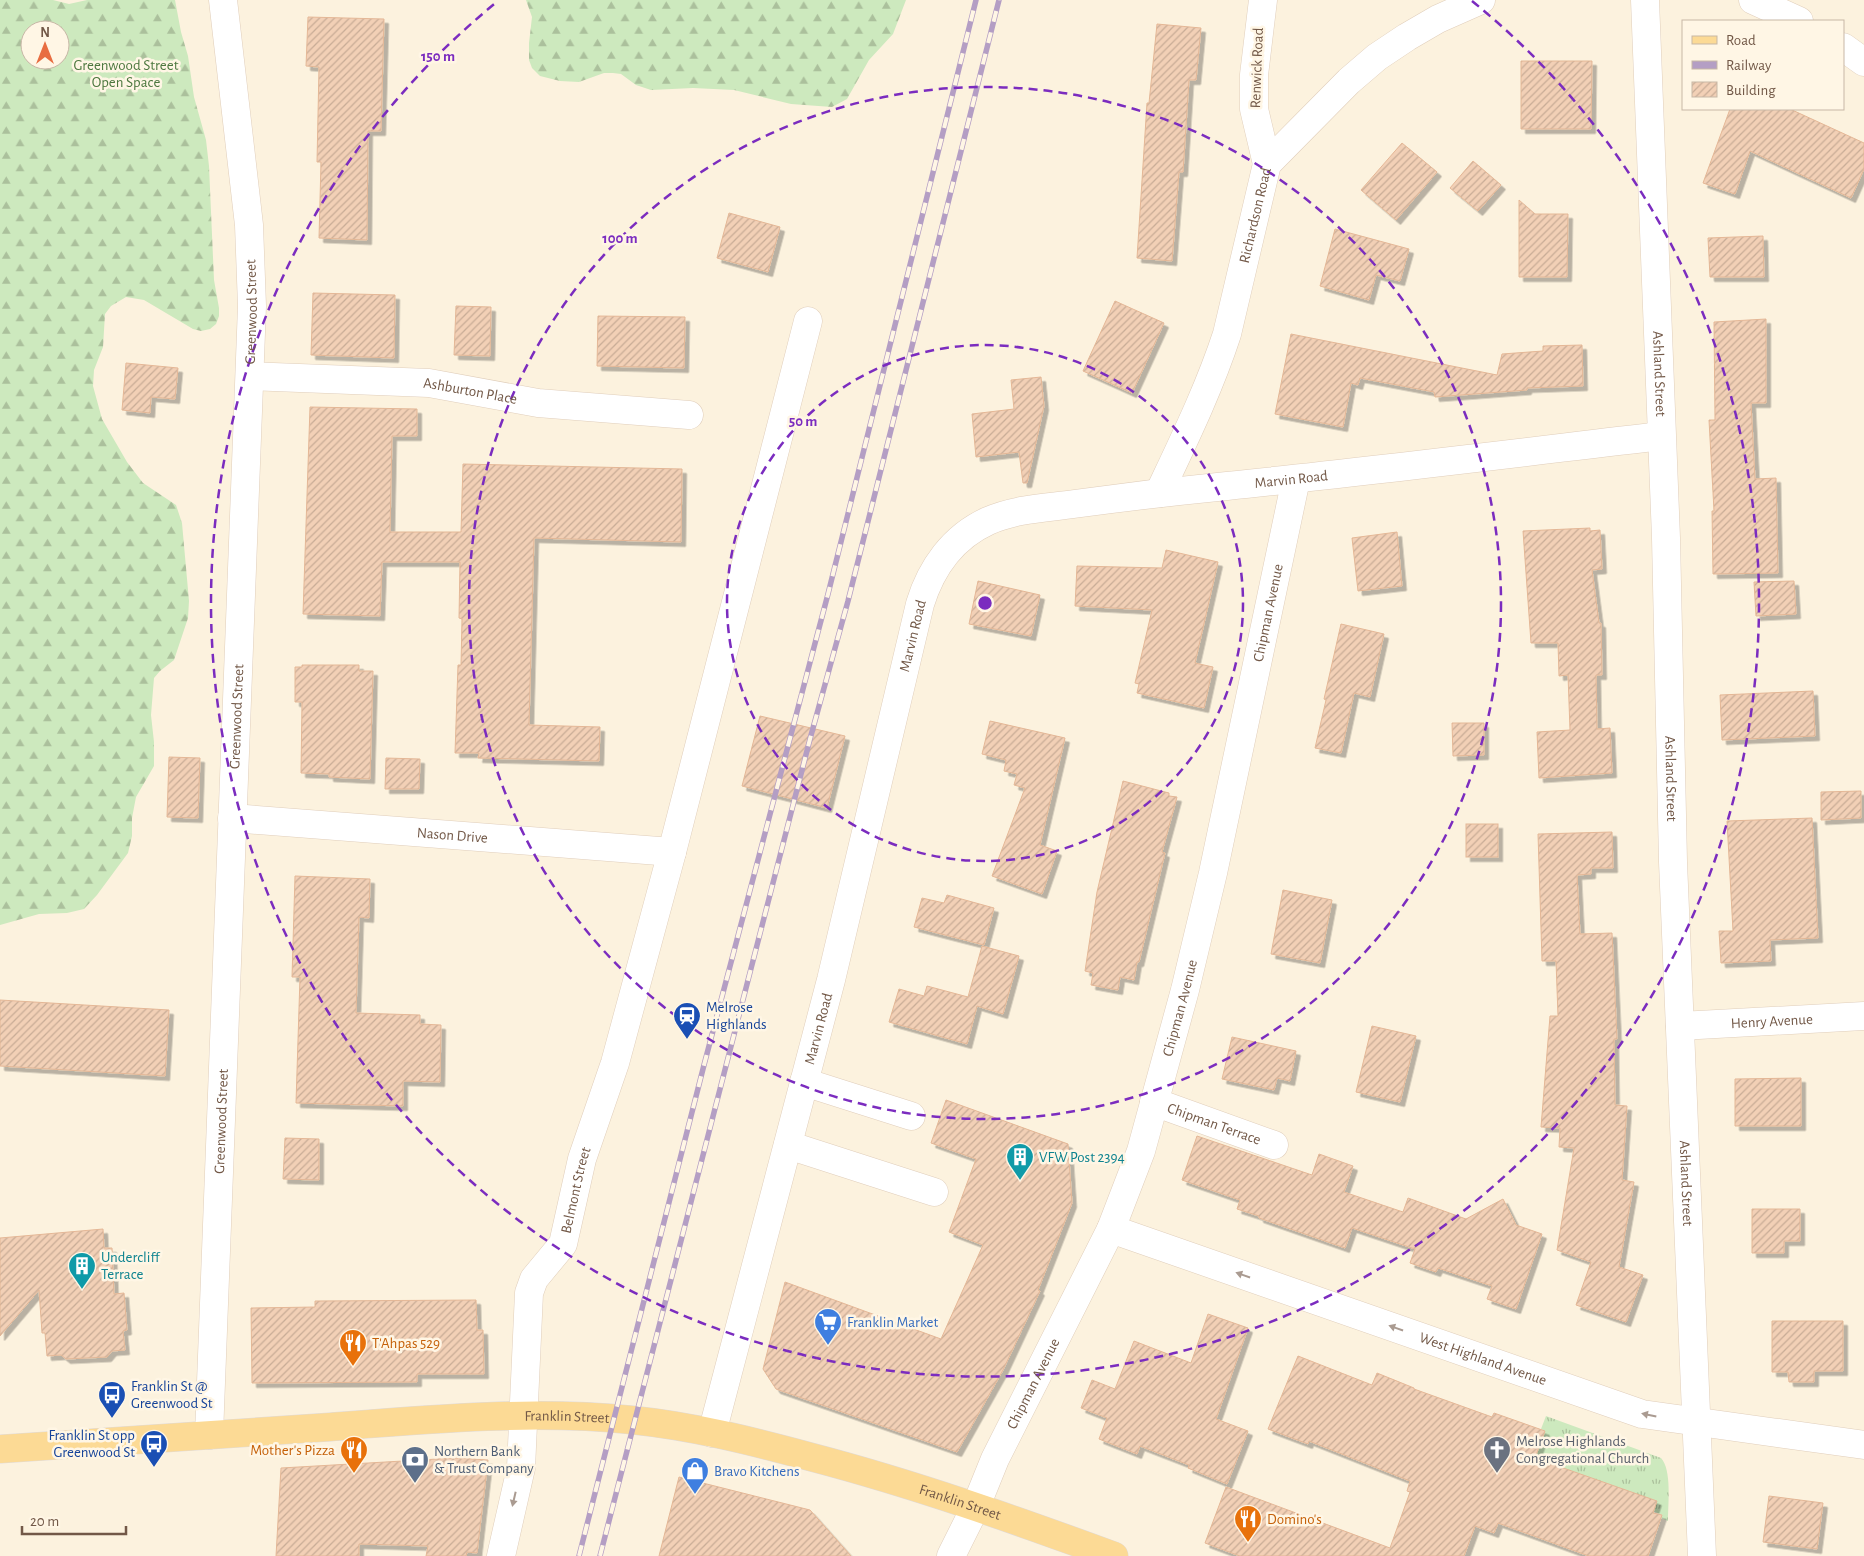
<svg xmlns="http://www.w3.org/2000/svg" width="1864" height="1556" font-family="'Alegreya Sans',sans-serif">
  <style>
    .grass { fill: url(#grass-tufts) }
    .forest { fill: url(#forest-firs); fill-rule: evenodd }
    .building { fill: url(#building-hatch); stroke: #e4b796; filter: url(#shadow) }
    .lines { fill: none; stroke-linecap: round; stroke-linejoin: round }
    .minor-casing { stroke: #e0cebb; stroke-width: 29 }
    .major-casing { stroke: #e0dad7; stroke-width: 29 }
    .minor { stroke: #fff; stroke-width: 28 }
    .major { stroke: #fcda95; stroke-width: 28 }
    .rail-casing { stroke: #b49ec4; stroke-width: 5.5 }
    .rail { stroke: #fff6e5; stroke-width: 4; stroke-dasharray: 11; stroke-linecap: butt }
    .oneway { fill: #aa9b91 }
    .ring { fill: none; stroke: #7b2cbf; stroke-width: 2.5; stroke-dasharray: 9 6 }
    .labels { text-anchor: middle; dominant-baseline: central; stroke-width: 5; stroke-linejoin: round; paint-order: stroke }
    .park-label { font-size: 15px; fill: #4d783f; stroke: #fff6e5 }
    .street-label { font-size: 15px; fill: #725847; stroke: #fff6e5 }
    .transit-label { font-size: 15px; fill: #164399; stroke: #fff6e5; text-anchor: start }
    .culture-label { font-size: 15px; fill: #0d838f; stroke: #fff6e5; text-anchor: start }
    .shop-label { font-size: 15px; fill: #366cbe; stroke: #fff6e5; text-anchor: start }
    .food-label { font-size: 15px; fill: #c56008; stroke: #fff6e5; text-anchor: start }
    .worship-label { font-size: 15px; fill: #5b616d; stroke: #fff6e5; text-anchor: start }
    .service-label { font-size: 15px; fill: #4e5e75; stroke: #fff6e5; text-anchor: start }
    .centre { fill: #7b2cbf; stroke: #fff6e5; stroke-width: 2.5 }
    .ring-label { font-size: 15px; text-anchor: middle; font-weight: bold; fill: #7b2cbf; stroke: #fff6e5; stroke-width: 5; stroke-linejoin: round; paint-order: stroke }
  </style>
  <defs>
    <pattern id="grass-tufts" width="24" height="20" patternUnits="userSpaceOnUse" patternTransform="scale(1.25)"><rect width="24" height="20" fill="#cde9be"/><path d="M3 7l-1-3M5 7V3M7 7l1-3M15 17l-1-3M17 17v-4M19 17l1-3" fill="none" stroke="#abc09c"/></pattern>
    <pattern id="forest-firs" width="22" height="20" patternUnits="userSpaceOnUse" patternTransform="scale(1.25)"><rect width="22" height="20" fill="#cde9be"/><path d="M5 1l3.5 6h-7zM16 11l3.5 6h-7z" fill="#abc09c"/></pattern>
    <pattern id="building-hatch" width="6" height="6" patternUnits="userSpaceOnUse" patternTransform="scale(1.25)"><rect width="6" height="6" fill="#f2d0b6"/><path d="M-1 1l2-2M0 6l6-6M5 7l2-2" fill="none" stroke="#c8ac96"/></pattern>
    <filter id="shadow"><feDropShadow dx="4.5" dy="4.5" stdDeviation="0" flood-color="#0004"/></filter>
  </defs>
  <rect width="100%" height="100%" fill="#fcf2de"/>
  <path class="grass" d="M 1546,1416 L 1661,1458 C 1672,1470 1668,1504 1668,1521 L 1661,1518 L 1662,1515 L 1535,1458 L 1545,1431 L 1541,1429 Z"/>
  <g class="forest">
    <path d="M 0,0 L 53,0 L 69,4 L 87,0 L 175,0 L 181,32 L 188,56 L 194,97 L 206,140 L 209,166 L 214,280 L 219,308 L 219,316 L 216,324 L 210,329 L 201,331 L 193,329 L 144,300 L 126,297 L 111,306 L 105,314 L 103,347 L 94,370 L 93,386 L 102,419 L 127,462 L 143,483 L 176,505 L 182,523 L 189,601 L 188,618 L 174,660 L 160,671 L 154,678 L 151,715 L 154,742 L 154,766 L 136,797 L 132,818 L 132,836 L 128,853 L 97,895 L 84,909 L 67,913 L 39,914 L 0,925 ZM 30,30 L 60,30 L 60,60 L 30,60 Z"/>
    <path d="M 526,0 L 906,0 L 893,34 L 869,60 L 847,99 L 832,107 L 791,104 L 734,90 L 693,88 L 651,90 L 636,85 L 621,74 L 613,73 L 604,73 L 579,82 L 560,81 L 540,76 L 532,68 L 529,60 L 529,43 L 532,17 Z"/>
  </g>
  <g class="building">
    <path d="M 308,17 L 384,19 L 381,131 L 368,131 L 367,240 L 319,238 L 321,162 L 317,162 L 319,67 L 306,66 Z"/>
    <path d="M 1157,24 L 1201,28 L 1196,80 L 1189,80 L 1183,172 L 1179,172 L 1172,261 L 1137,258 L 1147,103 L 1149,103 Z"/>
    <path d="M 1521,61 L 1592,61 L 1591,129 L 1521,129 Z"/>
    <path d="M 1730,109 L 1790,109 L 1864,143 L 1864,169 L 1851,198 L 1750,151 L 1735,194 L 1703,183 Z"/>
    <path d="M 1402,143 L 1437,172 L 1396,220 L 1361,190 Z"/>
    <path d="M 1473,161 L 1501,185 L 1478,211 L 1450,188 Z"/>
    <path d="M 1519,200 L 1535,214 L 1568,214 L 1567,277 L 1519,277 Z"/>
    <path d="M 729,213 L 780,227 L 768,272 L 717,258 Z"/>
    <path d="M 1335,229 L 1409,249 L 1400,281 L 1376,275 L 1369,300 L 1320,286 Z"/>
    <path d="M 1763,236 L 1764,277 L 1710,277 L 1708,238 Z"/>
    <path d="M 313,293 L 395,295 L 394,358 L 311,355 Z"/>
    <path d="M 1115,301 L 1164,323 L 1132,393 L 1083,371 Z"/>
    <path d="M 456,306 L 491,307 L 490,356 L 454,355 Z"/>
    <path d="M 598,316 L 685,317 L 684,368 L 597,366 Z"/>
    <path d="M 1766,319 L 1766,403 L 1751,403 L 1755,479 L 1776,478 L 1778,573 L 1713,574 L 1712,511 L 1714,511 L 1709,420 L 1715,420 L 1714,322 Z"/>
    <path d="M 1291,334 L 1497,375 L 1502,354 L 1543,351 L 1543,346 L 1582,345 L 1583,386 L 1527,388 L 1527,390 L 1435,397 L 1434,392 L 1360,378 L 1358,385 L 1351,383 L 1343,427 L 1275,414 Z"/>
    <path d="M 126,363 L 178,368 L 175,399 L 151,397 L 150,413 L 122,410 Z"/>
    <path d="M 1041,377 L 1044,406 L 1027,483 L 1023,483 L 1019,452 L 976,457 L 972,414 L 1014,409 L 1011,380 Z"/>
    <path d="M 310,407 L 417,409 L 417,436 L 392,436 L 390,532 L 461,532 L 463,464 L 682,469 L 681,542 L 534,538 L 529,725 L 600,727 L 599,761 L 478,758 L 479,753 L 455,753 L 458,665 L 461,665 L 462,619 L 459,618 L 460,562 L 382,562 L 380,616 L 303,614 Z"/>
    <path d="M 1590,528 L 1590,531 L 1600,530 L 1602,569 L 1592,570 L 1599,623 L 1601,623 L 1602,675 L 1596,675 L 1597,729 L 1610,728 L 1612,773 L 1539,778 L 1537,732 L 1570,730 L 1568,675 L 1559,676 L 1558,643 L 1531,643 L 1523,531 Z"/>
    <path d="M 1397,532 L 1402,586 L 1358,591 L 1352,538 Z"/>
    <path d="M 1166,550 L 1218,562 L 1195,663 L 1213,667 L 1204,708 L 1137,693 L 1139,684 L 1135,683 L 1152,610 L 1075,606 L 1077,566 L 1162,568 Z"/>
    <path d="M 978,581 L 1040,595 L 1031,636 L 969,624 Z"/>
    <path d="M 1794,581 L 1796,614 L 1756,616 L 1754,582 Z"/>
    <path d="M 1341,624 L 1384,634 L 1370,697 L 1354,693 L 1341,753 L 1315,748 L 1326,700 L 1324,699 Z"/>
    <path d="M 302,665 L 359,665 L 359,671 L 373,671 L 370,779 L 329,777 L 329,774 L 301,773 L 302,702 L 295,702 L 295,667 L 302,667 Z"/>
    <path d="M 1813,691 L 1815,736 L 1722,740 L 1720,695 Z"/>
    <path d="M 760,716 L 845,736 L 827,808 L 742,786 Z"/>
    <path d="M 990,721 L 1065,738 L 1040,845 L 1057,851 L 1042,894 L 992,876 L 1025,788 L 1014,785 L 1017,774 L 1004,771 L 1006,760 L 982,754 Z"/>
    <path d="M 1452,723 L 1484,723 L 1484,755 L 1453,756 Z"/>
    <path d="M 169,757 L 200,758 L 198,818 L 167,817 Z"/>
    <path d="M 386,758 L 420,759 L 419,789 L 385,789 Z"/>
    <path d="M 1123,781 L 1169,793 L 1169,796 L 1177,797 L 1162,852 L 1165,853 L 1139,962 L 1137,962 L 1134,980 L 1120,977 L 1118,990 L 1091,985 L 1093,973 L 1085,971 L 1097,892 Z"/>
    <path d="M 1861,791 L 1861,818 L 1821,820 L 1821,792 Z"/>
    <path d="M 1812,818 L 1818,938 L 1770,940 L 1771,961 L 1721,963 L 1719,931 L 1733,931 L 1727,821 Z"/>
    <rect x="1466" y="824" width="32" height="33"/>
    <path d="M 1612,832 L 1613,868 L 1591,868 L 1591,874 L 1577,875 L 1580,934 L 1612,933 L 1617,1039 L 1614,1039 L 1615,1105 L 1627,1106 L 1622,1180 L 1634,1182 L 1619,1267 L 1643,1275 L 1626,1322 L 1576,1305 L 1591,1262 L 1557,1250 L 1574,1148 L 1559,1147 L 1560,1128 L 1541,1127 L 1550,1016 L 1558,1016 L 1556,961 L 1542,961 L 1538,834 Z"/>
    <path d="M 295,876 L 370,879 L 369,918 L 359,917 L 356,1013 L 420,1015 L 420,1024 L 441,1025 L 440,1082 L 403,1081 L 403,1106 L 296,1103 L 300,977 L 292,977 Z"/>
    <path d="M 1283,890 L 1332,900 L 1320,963 L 1271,954 Z"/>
    <path d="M 947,895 L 994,908 L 984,945 L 914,927 L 922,898 L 944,903 Z"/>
    <path d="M 982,946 L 1019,956 L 1003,1014 L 977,1006 L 967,1044 L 889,1022 L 899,989 L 924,996 L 927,986 L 968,997 Z"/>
    <path d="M 0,1000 L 169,1010 L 165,1076 L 0,1066 Z"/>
    <path d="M 1372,1026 L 1416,1036 L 1400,1102 L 1356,1092 Z"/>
    <path d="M 1232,1037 L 1296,1051 L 1290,1081 L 1277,1078 L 1274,1090 L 1222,1079 Z"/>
    <path d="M 1801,1078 L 1801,1126 L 1735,1126 L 1735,1079 Z"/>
    <path d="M 946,1100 L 1068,1144 L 1072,1203 L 1038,1290 L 1040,1291 L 1003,1370 L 957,1452 L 776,1389 L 763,1369 L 785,1282 L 941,1339 L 983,1245 L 949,1232 L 976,1159 L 931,1143 Z"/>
    <path d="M 1197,1136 L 1312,1175 L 1319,1154 L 1353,1166 L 1344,1192 L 1403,1212 L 1408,1198 L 1466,1219 L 1503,1199 L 1516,1225 L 1542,1234 L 1516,1309 L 1487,1299 L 1492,1286 L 1438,1268 L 1436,1272 L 1410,1263 L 1415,1249 L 1352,1228 L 1345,1248 L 1259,1218 L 1259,1216 L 1237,1209 L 1240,1200 L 1182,1180 Z"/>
    <path d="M 285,1138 L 319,1139 L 319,1180 L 283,1179 Z"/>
    <path d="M 1752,1209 L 1800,1209 L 1800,1241 L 1784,1241 L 1784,1253 L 1752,1253 Z"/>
    <path d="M 103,1229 L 104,1248 L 112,1248 L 114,1294 L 124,1293 L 127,1330 L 123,1331 L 125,1350 L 112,1351 L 107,1357 L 66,1359 L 61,1355 L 47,1356 L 45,1333 L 42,1333 L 39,1290 L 0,1336 L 0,1238 Z"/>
    <path d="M 476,1300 L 477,1330 L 483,1330 L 484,1374 L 417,1374 L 417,1382 L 252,1383 L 251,1308 L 315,1307 L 315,1301 Z"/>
    <path d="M 1208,1314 L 1248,1328 L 1216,1419 L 1248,1431 L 1227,1484 L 1188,1468 L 1189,1465 L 1140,1446 L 1137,1454 L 1099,1439 L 1107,1418 L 1081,1408 L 1092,1380 L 1115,1389 L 1134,1341 L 1191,1363 Z"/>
    <path d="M 1772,1321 L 1843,1321 L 1843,1371 L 1814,1371 L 1814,1382 L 1789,1382 L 1788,1372 L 1772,1372 Z"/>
    <path d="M 1298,1356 L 1372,1385 L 1377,1373 L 1414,1388 L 1414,1389 L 1492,1417 L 1494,1413 L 1545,1431 L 1535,1458 L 1657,1501 L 1653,1513 L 1662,1515 L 1648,1556 L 1589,1556 L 1498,1523 L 1494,1533 L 1475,1526 L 1464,1556 L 1240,1556 L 1205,1543 L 1226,1487 L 1390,1548 L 1410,1492 L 1407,1491 L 1410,1481 L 1309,1441 L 1308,1444 L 1268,1429 Z"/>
    <path d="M 455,1458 L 488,1460 L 477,1553 L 467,1552 L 466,1556 L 426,1556 L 428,1546 L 359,1544 L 359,1556 L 276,1556 L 281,1468 Z"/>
    <path d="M 679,1477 L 810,1510 L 851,1556 L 659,1556 Z"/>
    <path d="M 1769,1496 L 1823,1503 L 1817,1549 L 1763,1542 Z"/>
  </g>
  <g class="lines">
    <defs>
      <g id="minor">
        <path d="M 1263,0 L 1254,75 L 1254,109 L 1267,164"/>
        <path id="s1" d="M 1645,0 L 1666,538 L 1673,862 L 1702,1556"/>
        <path d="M 1753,0 L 1799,21"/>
        <path d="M 1843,47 L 1864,62"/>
        <path id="s2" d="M 250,376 L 429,383 L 538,403 L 689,415"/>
        <path id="s3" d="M 1159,493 C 1184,440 1209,389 1227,334 L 1267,164 L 1349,81 L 1377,57 L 1407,37 L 1438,19 L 1481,0"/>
        <path id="s4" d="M 232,818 L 672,852"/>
        <path id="s5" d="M 1680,1026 L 1864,1016"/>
        <path d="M 804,1082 L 911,1116"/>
        <path id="s6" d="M 1154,1102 L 1274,1145"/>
        <path d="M 788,1145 L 934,1192"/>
        <path id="s7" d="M 1111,1229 L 1642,1414 L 1864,1445"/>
        <path id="s8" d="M 712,1433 L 831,980 L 920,604 C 931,568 953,537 988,521 C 1015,509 1045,508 1074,504 C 1125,497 1176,491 1227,486 C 1372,471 1517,453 1661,436"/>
        <path id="s9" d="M 209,1435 L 252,306 L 249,225 L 223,0"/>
        <path id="s10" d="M 501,1556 L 521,1468 L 529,1293 L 534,1279 L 563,1244 L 582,1159 L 615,1063 L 672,852 L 808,321"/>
        <path id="s11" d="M 951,1556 L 976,1506 L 995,1459 L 1111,1229 L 1141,1151 L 1185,990 L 1213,873 L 1296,479"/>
      </g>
      <g id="major">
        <path id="s12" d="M 0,1449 C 110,1442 220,1435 330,1427 C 430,1419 532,1410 632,1420 C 692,1426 752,1441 811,1457 C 914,1484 1013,1519 1114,1556"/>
      </g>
    </defs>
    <use href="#minor" class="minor-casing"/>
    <use href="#major" class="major-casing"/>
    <use href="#minor" class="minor"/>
    <use href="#major" class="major"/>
    <defs>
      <g id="rail">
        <path d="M 579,1556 L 704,1065 L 828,594 L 976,0"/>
        <path d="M 600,1556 L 810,739 L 848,601 L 999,0"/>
      </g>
    </defs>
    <use href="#rail" class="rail-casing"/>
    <use href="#rail" class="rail"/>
  </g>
  <defs><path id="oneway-solid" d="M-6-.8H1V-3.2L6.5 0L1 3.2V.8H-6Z" transform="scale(1.25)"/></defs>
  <g class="oneway">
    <use href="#oneway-solid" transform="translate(1243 1275) rotate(-161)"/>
    <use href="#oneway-solid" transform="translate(1396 1328) rotate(-161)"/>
    <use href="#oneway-solid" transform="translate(1649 1415) rotate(-168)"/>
    <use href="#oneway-solid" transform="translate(514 1499) rotate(103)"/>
  </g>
  <g class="ring">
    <circle cx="985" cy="603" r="258"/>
    <circle cx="985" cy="603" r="516"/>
    <path d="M1472 1A774 774 0 1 1 498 1"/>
  </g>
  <defs>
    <symbol id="station-pin" viewBox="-11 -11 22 30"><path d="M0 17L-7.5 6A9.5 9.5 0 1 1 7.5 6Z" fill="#1a4fb4" stroke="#fff6e5"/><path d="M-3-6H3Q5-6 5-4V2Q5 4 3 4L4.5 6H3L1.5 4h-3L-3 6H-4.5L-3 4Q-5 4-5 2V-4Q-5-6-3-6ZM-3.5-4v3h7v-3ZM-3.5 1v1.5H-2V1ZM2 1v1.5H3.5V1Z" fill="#fff"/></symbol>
    <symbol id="building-pin" viewBox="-11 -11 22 30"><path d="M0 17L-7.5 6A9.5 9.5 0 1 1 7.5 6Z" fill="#0f9aa8" stroke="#fff6e5"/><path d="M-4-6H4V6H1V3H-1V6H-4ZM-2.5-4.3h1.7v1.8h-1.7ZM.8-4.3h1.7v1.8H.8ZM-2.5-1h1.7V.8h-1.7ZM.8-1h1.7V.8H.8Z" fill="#fff"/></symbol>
    <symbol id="supermarket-pin" viewBox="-11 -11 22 30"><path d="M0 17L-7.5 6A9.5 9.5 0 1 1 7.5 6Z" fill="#3f7fe0" stroke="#fff6e5"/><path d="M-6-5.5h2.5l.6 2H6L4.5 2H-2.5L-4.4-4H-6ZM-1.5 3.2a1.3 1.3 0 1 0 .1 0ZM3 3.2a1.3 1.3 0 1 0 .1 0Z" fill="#fff"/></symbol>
    <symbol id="restaurant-pin" viewBox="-11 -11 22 30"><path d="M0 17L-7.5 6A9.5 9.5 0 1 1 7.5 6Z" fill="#e8710a" stroke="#fff6e5"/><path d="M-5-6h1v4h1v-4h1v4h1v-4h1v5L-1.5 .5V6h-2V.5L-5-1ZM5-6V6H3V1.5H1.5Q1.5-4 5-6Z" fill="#fff"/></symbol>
    <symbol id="bus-pin" viewBox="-11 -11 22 30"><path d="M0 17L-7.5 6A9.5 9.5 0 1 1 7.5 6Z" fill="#1a4fb4" stroke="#fff6e5"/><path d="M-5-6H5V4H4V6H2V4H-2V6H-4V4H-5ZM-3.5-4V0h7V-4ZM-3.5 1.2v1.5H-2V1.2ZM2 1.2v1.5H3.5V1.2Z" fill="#fff"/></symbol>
    <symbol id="church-pin" viewBox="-11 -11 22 30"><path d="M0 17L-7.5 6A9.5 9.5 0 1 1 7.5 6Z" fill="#6b7280" stroke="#fff6e5"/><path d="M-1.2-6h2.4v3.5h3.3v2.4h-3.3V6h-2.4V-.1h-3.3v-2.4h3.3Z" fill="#fff"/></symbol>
    <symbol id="bank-pin" viewBox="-11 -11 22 30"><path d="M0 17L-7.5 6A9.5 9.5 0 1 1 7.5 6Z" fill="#5c6f8a" stroke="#fff6e5"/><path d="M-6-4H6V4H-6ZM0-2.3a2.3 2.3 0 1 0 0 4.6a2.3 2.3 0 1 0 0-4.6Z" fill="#fff"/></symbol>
    <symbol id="shop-pin" viewBox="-11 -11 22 30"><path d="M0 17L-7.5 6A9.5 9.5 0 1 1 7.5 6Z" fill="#3f7fe0" stroke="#fff6e5"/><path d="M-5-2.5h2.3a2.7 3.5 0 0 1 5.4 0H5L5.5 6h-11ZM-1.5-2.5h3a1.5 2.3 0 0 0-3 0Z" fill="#fff"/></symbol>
  </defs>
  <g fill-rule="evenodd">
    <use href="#station-pin" x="671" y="1000" width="32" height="43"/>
    <use href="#building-pin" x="1004" y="1141" width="32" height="43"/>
    <use href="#building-pin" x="66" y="1250" width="32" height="43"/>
    <use href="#supermarket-pin" x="812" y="1306" width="32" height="43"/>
    <use href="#restaurant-pin" x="337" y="1327" width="32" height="43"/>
    <use href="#bus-pin" x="96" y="1379" width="32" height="43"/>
    <use href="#bus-pin" x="138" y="1428" width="32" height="43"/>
    <use href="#restaurant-pin" x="338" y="1434" width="32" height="43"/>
    <use href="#church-pin" x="1481" y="1434" width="32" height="43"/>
    <use href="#bank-pin" x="399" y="1444" width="32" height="43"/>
    <use href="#shop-pin" x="679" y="1455" width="32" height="43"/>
    <use href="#restaurant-pin" x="1232" y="1503" width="32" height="43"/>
  </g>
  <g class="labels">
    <g class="park-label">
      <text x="126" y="65">Greenwood Street<tspan x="126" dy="17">Open Space</tspan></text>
    </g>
    <g class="street-label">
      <text transform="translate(1257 68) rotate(-88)">Renwick Road</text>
      <text stroke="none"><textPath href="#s3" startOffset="295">Richardson Road</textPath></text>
      <text stroke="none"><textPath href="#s9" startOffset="1124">Greenwood Street</textPath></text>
      <text stroke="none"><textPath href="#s1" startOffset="374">Ashland Street</textPath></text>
      <text stroke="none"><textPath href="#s2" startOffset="221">Ashburton Place</textPath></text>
      <text stroke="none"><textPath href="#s8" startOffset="1272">Marvin Road</textPath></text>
      <text stroke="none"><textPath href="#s11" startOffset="1001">Chipman Avenue</textPath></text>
      <text stroke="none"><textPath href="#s8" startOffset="822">Marvin Road</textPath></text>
      <text stroke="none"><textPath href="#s9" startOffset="719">Greenwood Street</textPath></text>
      <text stroke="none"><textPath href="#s1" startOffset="779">Ashland Street</textPath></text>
      <text stroke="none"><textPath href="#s4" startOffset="221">Nason Drive</textPath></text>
      <text stroke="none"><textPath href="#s11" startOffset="596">Chipman Avenue</textPath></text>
      <text stroke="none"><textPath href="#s5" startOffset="92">Henry Avenue</textPath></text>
      <text stroke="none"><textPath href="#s8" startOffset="418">Marvin Road</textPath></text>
      <text stroke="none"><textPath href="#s9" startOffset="314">Greenwood Street</textPath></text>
      <text stroke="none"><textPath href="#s6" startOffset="64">Chipman Terrace</textPath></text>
      <text stroke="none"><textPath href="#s1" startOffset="1184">Ashland Street</textPath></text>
      <text stroke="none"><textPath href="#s10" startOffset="381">Belmont Street</textPath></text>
      <text stroke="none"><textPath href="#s7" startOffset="394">West Highland Avenue</textPath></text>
      <text stroke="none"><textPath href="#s11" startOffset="191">Chipman Avenue</textPath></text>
      <text stroke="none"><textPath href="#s12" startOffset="568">Franklin Street</textPath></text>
      <text stroke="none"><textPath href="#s12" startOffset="972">Franklin Street</textPath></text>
    </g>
    <g class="transit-label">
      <text x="706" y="1007">Melrose<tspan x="706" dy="17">Highlands</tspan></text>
      <text x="131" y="1386">Franklin St @<tspan x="131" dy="17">Greenwood St</tspan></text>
      <text x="135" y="1435" text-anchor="end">Franklin St opp<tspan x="135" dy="17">Greenwood St</tspan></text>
    </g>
    <g class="culture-label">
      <text x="1039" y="1157">VFW Post 2394</text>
      <text x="101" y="1257">Undercliff<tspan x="101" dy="17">Terrace</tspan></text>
    </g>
    <g class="shop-label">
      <text x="847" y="1322">Franklin Market</text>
      <text x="714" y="1471">Bravo Kitchens</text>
    </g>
    <g class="food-label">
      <text x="372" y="1343">T'Ahpas 529</text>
      <text x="335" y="1450" text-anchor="end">Mother's Pizza</text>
      <text x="1267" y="1519">Domino's</text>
    </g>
    <g class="worship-label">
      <text x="1516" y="1441">Melrose Highlands<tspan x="1516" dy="17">Congregational Church</tspan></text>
    </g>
    <g class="service-label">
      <text x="434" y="1451">Northern Bank<tspan x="434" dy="17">&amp; Trust Company</tspan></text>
    </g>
  </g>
  <circle cx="985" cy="603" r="8" class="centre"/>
  <g class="ring-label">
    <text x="438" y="61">150 m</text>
    <text x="620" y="243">100 m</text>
    <text x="803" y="426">50 m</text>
  </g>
  <rect x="1682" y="20" width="162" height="90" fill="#fff6e5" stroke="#c7b7a6"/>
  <rect x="1692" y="36" width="25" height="8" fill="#fcda95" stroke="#c7b7a6"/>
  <text x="1726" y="45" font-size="15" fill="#725847">Road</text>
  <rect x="1692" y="61" width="25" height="8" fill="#b49ec4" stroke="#c7b7a6"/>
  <text x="1726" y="70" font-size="15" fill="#725847">Railway</text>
  <rect x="1692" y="82" width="25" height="15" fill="url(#building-hatch)" stroke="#c7b7a6"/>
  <text x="1726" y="95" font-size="15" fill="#725847">Building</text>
  <g transform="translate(45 45)"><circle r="24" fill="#fff6e5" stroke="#c7b7a6"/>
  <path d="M0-4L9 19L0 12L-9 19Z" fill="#e86d41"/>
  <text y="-8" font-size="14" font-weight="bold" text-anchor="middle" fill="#725847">N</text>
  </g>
  <path d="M22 1526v8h104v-8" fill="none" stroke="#725847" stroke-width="2.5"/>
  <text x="30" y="1526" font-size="15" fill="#725847" stroke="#fff6e5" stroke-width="4" paint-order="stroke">20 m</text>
</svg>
